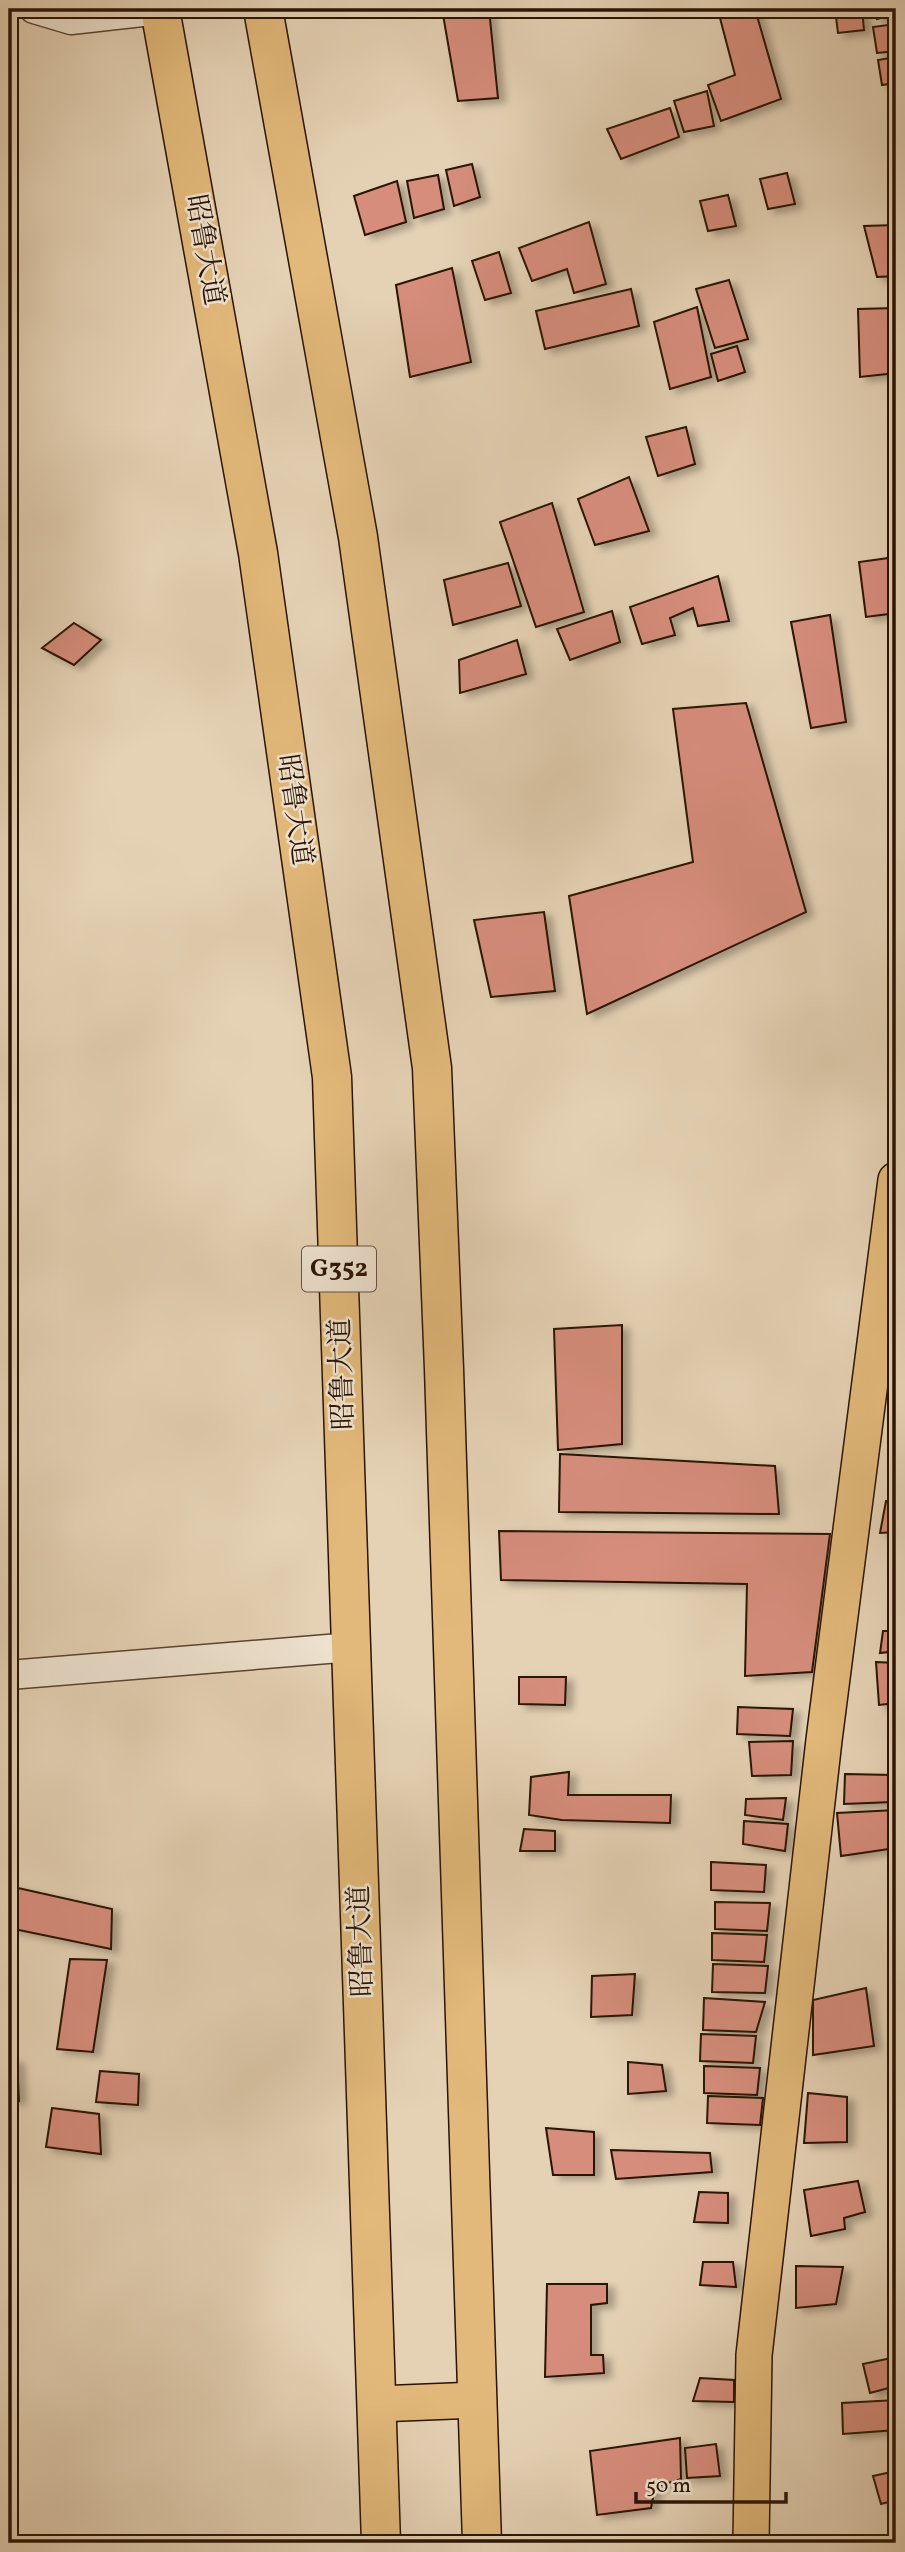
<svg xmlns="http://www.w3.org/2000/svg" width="905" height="2552" font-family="Vollkorn,'Noto Serif SC',serif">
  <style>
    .building { fill: #d68d7b; stroke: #2a1304; stroke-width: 2; filter: url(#shadow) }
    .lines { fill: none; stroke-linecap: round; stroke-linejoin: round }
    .minor-casing { stroke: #594330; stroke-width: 31 }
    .major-casing { stroke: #2a1304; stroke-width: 38 }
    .highway-casing { stroke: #2a1304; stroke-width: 41 }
    .minor { stroke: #eee2cf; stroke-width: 28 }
    .major { stroke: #e2b97a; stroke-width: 35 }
    .highway { stroke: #e2b97a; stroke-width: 38 }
    .labels { text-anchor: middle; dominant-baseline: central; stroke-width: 5; stroke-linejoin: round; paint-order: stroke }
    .shield { fill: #eee2cf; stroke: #655141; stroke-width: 2 }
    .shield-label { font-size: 26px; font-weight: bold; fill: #2a1304 }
    .street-label { font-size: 28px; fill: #2a1304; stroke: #eee2cf }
  </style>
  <defs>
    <filter id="shadow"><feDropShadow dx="7" dy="4" stdDeviation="3.5" flood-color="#0004"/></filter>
  </defs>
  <rect width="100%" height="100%" fill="#e5d2b5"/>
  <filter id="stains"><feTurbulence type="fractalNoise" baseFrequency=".00286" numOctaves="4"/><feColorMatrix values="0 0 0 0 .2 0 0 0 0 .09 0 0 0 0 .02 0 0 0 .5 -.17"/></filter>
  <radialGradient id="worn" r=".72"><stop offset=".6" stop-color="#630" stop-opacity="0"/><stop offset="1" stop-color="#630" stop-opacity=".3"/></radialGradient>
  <g class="building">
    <path d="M 442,9 L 489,9 L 498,98 L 458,101 Z"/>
    <path d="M 740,9 L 755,9 L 781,99 L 721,121 L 708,85 L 735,75 L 720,18 Z"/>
    <path d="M 835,9 L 862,9 L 864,30 L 838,33 Z"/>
    <path d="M 874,9 L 896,9 L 896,14 L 877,19 Z"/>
    <path d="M 896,24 L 896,51 L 877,53 L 873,27 Z"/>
    <path d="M 896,57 L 896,83 L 882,85 L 878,60 Z"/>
    <path d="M 707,91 L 714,126 L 684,132 L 674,101 Z"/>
    <path d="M 670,108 L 679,137 L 621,159 L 607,129 Z"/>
    <path d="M 472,164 L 480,197 L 454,206 L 446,170 Z"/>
    <path d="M 787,173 L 795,204 L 768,209 L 760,179 Z"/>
    <path d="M 438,175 L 444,209 L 414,218 L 407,181 Z"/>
    <path d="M 397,181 L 406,222 L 365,235 L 354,196 Z"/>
    <path d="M 728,195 L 736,226 L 708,231 L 700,201 Z"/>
    <path d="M 589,222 L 606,284 L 574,293 L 567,269 L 532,281 L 519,248 Z"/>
    <path d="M 896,225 L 896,276 L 877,277 L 864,226 Z"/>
    <path d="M 499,252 L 511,293 L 485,300 L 472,261 Z"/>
    <path d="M 452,268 L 471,362 L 410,377 L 396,285 Z"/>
    <path d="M 729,280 L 748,339 L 715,348 L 696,289 Z"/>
    <path d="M 631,289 L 639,326 L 545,349 L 536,311 Z"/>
    <path d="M 697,307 L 711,377 L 670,389 L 654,322 Z"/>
    <path d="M 896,308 L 896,373 L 860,377 L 858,309 Z"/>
    <path d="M 737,346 L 745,372 L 718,381 L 711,354 Z"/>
    <path d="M 686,427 L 695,464 L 658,476 L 646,437 Z"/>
    <path d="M 629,477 L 649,531 L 595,545 L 578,499 Z"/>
    <path d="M 552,503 L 584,612 L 536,627 L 500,522 Z"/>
    <path d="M 896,557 L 896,613 L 866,617 L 859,562 Z"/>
    <path d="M 508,563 L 521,606 L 453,625 L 444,580 Z"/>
    <path d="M 718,576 L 729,621 L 698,626 L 693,608 L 670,618 L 675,635 L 642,644 L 630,607 Z"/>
    <path d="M 612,611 L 620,642 L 570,660 L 557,629 Z"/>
    <path d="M 830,615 L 846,722 L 811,728 L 791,622 Z"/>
    <path d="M 74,623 L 101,640 L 74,665 L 42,648 Z"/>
    <path d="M 517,640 L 526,674 L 460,693 L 459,660 Z"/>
    <path d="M 746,703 L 806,912 L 587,1014 L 569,896 L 693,862 L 673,709 Z"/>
    <path d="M 544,912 L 555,991 L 491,997 L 474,920 Z"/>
    <path d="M 622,1325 L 622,1444 L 558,1450 L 554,1329 Z"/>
    <path d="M 560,1454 L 775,1466 L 779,1514 L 559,1512 Z"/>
    <path d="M 886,1501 L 896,1502 L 896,1532 L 880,1533 Z"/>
    <path d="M 499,1531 L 830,1534 L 812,1672 L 745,1676 L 747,1584 L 501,1580 Z"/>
    <path d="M 883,1631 L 896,1631 L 896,1651 L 880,1653 Z"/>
    <path d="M 876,1662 L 896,1663 L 896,1703 L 879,1705 Z"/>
    <path d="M 519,1677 L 566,1677 L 565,1705 L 519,1704 Z"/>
    <path d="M 738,1707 L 793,1709 L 790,1736 L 737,1734 Z"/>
    <path d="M 793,1741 L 791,1775 L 752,1776 L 749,1742 Z"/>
    <path d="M 569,1772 L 568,1795 L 671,1795 L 670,1823 L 562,1820 L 529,1815 L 531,1777 Z"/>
    <path d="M 845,1774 L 892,1775 L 892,1802 L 844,1804 Z"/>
    <path d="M 786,1798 L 783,1820 L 745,1815 L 746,1799 Z"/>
    <path d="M 896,1810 L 896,1848 L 841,1856 L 837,1813 Z"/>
    <path d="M 744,1821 L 788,1824 L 785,1851 L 743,1844 Z"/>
    <path d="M 524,1829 L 555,1831 L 555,1851 L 520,1851 Z"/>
    <path d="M 711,1862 L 766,1865 L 764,1892 L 711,1890 Z"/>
    <path d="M 9,1886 L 112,1909 L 111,1949 L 9,1928 Z"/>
    <path d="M 715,1902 L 770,1903 L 767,1931 L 715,1929 Z"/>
    <path d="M 712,1933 L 767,1935 L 764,1962 L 712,1960 Z"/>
    <path d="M 70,1959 L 107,1960 L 93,2052 L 57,2049 Z"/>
    <path d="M 713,1964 L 768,1966 L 765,1993 L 712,1992 Z"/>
    <path d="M 635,1974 L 632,2015 L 591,2017 L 592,1976 Z"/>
    <path d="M 866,1988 L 874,2046 L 813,2055 L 813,2000 Z"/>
    <path d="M 704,1998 L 765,2002 L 756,2032 L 703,2030 Z"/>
    <path d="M 701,2034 L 756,2036 L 753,2063 L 700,2061 Z"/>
    <path d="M 9,2059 L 17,2060 L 19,2101 L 9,2099 Z"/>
    <path d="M 628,2062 L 662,2065 L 666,2091 L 628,2094 Z"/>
    <path d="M 704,2066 L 760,2068 L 757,2095 L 704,2093 Z"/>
    <path d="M 100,2071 L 139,2074 L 138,2105 L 96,2102 Z"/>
    <path d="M 808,2093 L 847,2097 L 847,2142 L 804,2143 Z"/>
    <path d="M 708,2096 L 763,2098 L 760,2125 L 707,2123 Z"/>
    <path d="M 52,2108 L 99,2114 L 101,2154 L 46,2147 Z"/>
    <path d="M 546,2128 L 594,2132 L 594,2175 L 553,2175 Z"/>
    <path d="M 611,2150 L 710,2153 L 712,2172 L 616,2179 Z"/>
    <path d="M 858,2181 L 865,2212 L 844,2218 L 845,2229 L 811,2236 L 804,2190 Z"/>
    <path d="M 699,2192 L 728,2193 L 728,2223 L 694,2222 Z"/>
    <path d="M 703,2262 L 733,2262 L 736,2287 L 700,2285 Z"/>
    <path d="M 796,2266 L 843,2267 L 836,2304 L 796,2308 Z"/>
    <path d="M 547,2284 L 607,2284 L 607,2303 L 591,2305 L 591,2355 L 603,2355 L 604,2373 L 545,2377 Z"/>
    <path d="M 896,2357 L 896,2386 L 870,2393 L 863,2364 Z"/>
    <path d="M 700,2378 L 734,2380 L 734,2402 L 693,2401 Z"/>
    <path d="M 896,2400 L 896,2430 L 843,2434 L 842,2403 Z"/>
    <path d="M 680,2438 L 681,2479 L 655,2487 L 651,2508 L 597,2515 L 590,2451 Z"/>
    <path d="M 716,2444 L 720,2476 L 687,2478 L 685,2448 Z"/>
    <path d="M 896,2471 L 896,2500 L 881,2504 L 873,2476 Z"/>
    <path d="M 713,2537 L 714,2543 L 683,2543 L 683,2541 Z"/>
  </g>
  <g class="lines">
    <defs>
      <g id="minor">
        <path d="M 34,9 L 71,20 L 160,10"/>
        <path d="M 9,1675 L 352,1647"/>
      </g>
      <g id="major">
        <path d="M 377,2404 L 477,2400"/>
        <path d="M 751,2543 L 754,2355 L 824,1740 L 896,1180"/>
      </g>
      <g id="highway">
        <path d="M 160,9 L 258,553 L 332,1077 L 381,2543"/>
        <path d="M 263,9 L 358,537 L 432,1068 L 444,1369 L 482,2543"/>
      </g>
    </defs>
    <use href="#minor" class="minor-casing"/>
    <use href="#major" class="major-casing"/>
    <use href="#highway" class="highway-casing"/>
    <use href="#minor" class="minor"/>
    <use href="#major" class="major"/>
    <use href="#highway" class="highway"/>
  </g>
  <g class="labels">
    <rect class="shield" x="302" y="1246.5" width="74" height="45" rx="5"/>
    <g class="shield-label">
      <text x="339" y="1269">G352</text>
    </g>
    <g class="street-label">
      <text transform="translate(204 250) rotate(80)">昭鲁大道</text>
      <text transform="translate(294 810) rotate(82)">昭鲁大道</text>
      <text transform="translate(343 1374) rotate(-92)">昭鲁大道</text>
      <text transform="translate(362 1941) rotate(-92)">昭鲁大道</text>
    </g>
  </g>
  <rect width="905" height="2552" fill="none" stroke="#e5d2b5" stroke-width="35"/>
  <rect x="10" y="10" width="884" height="2531" fill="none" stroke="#2a1304" stroke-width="3.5"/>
  <rect x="18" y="18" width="870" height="2517" fill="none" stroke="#2a1304" stroke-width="2"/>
  <path d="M636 2492v10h150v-10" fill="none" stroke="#2a1304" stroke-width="3.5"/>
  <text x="646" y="2492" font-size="21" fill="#2a1304" stroke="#eee2cf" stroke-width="5" paint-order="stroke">50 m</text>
  <rect width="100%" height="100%" filter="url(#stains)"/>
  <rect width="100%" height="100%" fill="url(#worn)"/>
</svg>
